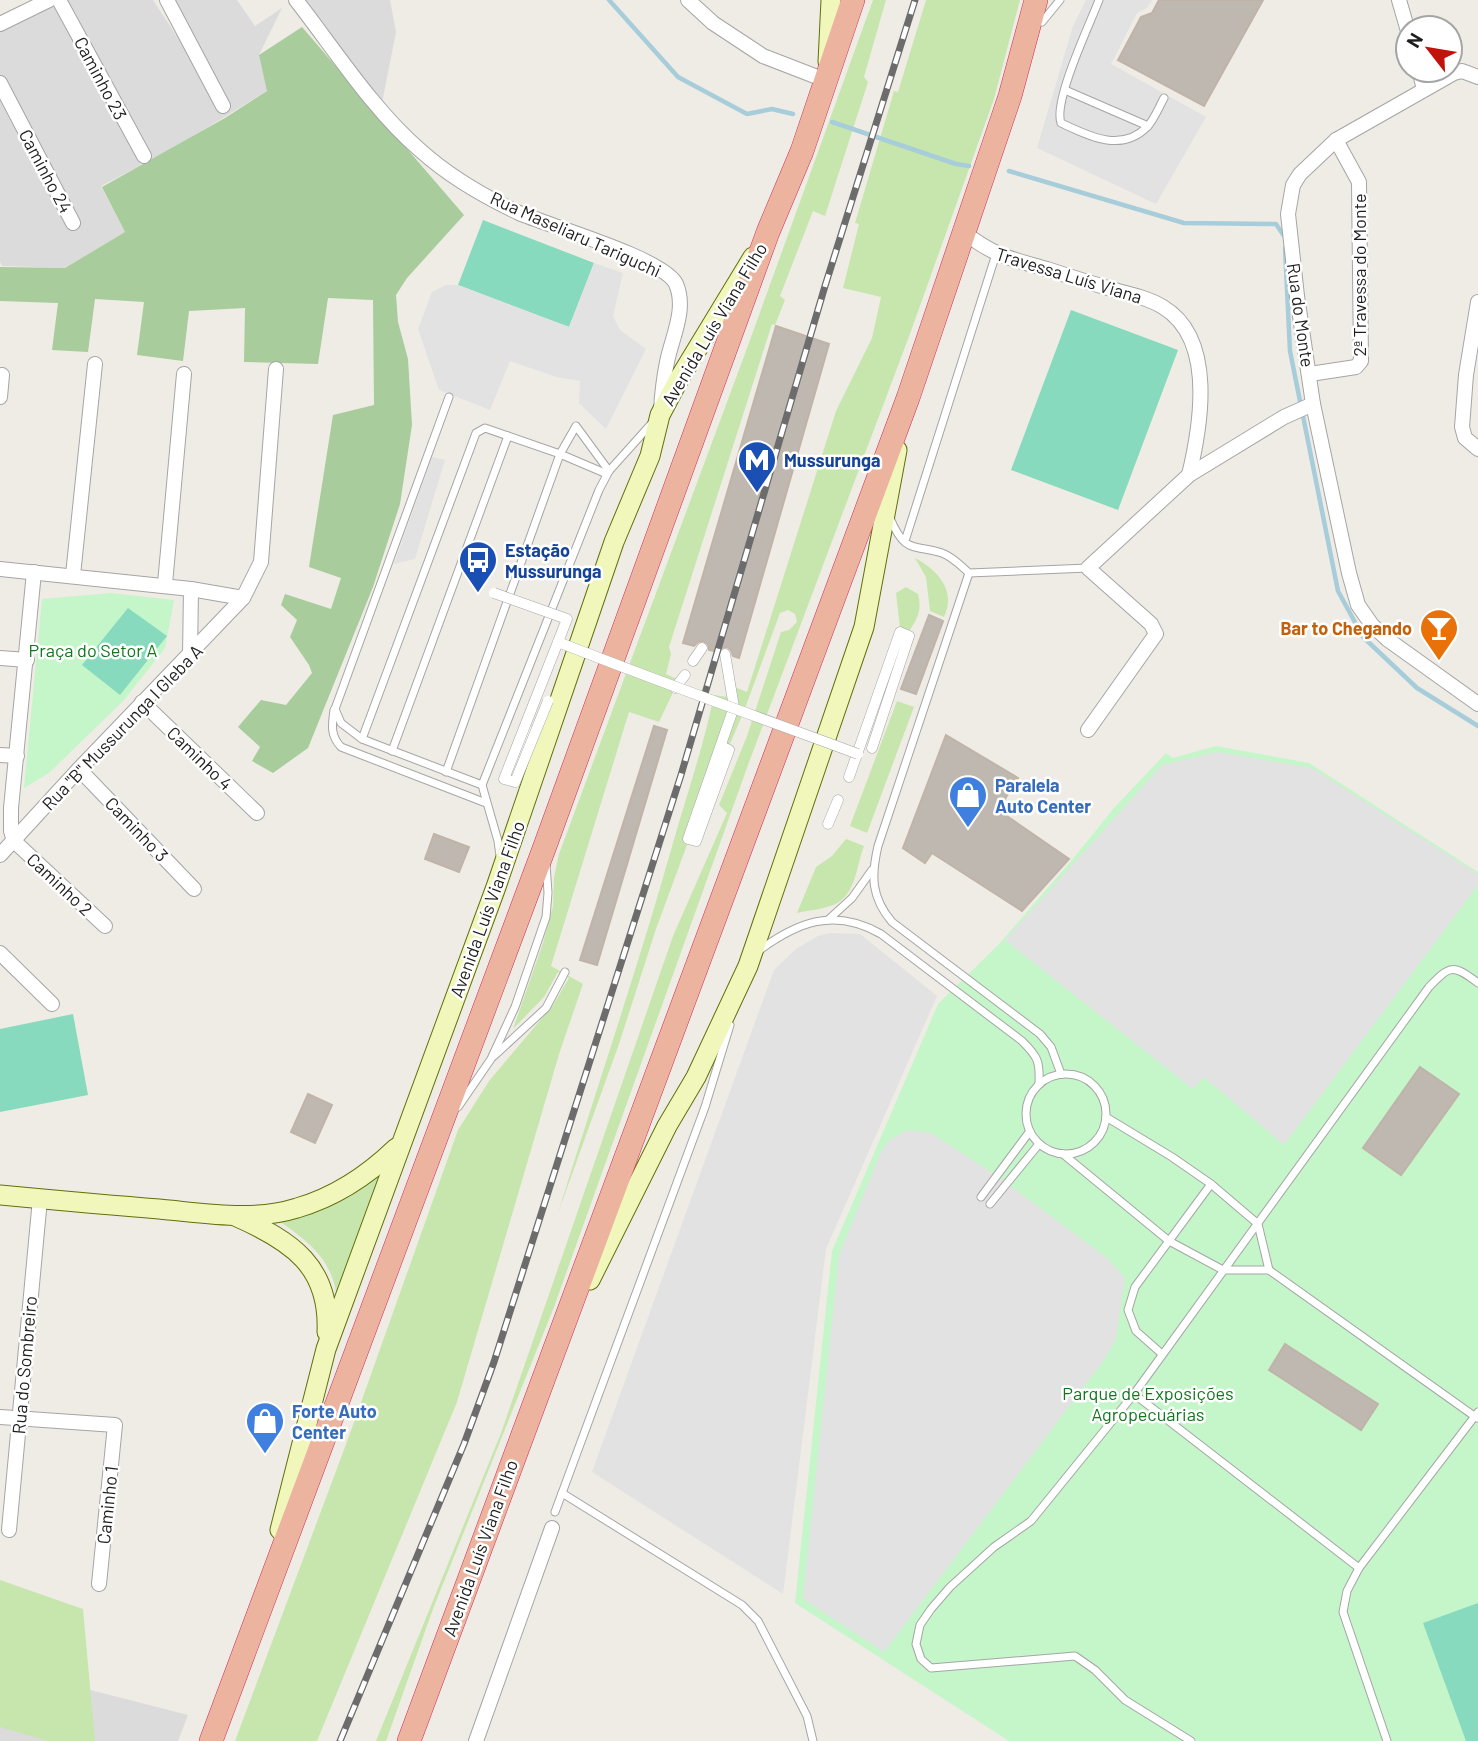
<svg xmlns="http://www.w3.org/2000/svg" width="1478" height="1741" font-family="Barlow,sans-serif">
  <style>
    .residential { fill: #dcdbdb }
    .grass { fill: #c7e6ad }
    .forest { fill: #a8cc9c }
    .park { fill: #c4f6ca }
    .pitch { fill: #87dabd }
    .parking { fill: #e2e2e2 }
    .lines { fill: none; stroke-linecap: round; stroke-linejoin: round }
    .stream { stroke: #a7ccda; stroke-width: 4.5 }
    .building { fill: #bfb8b1; stroke: #c0b3a8; stroke-width: 2 }
    .service-casing { stroke: #a5a5a5; stroke-width: 9 }
    .pedestrian-casing { stroke: #a5a5a5; stroke-width: 11 }
    .minor-casing { stroke: #a5a5a5; stroke-width: 16 }
    .secondary-casing { stroke: #61700b; stroke-width: 21 }
    .trunk-casing { stroke: #d12d5f; stroke-width: 24 }
    .service { stroke: #fff; stroke-width: 7 }
    .pedestrian { stroke: #fff; stroke-width: 10 }
    .minor { stroke: #fff; stroke-width: 14 }
    .secondary { stroke: #f1f6bb; stroke-width: 19 }
    .trunk { stroke: #ecb39f; stroke-width: 23 }
    .rail-casing { stroke: #6c6c6c; stroke-width: 7 }
    .rail { stroke: #fff; stroke-width: 4.5; stroke-dasharray: 13; stroke-linecap: butt }
    .pedestrian-bridge-casing { stroke: #a5a5a5; stroke-width: 11; stroke-linecap: butt }
    .pedestrian-bridge { stroke: #fff; stroke-width: 10 }
    .labels { text-anchor: middle; dominant-baseline: central; stroke-width: 5; stroke-linejoin: round; paint-order: stroke }
    .street-label { font-size: 18px; fill: #1e1e1e; stroke: #fff }
    .transit-label { font-size: 18px; font-weight: bold; fill: #164399; stroke: #fff; text-anchor: start }
    .food-label { font-size: 18px; font-weight: bold; fill: #c56008; stroke: #fff; text-anchor: end }
    .park-label { font-size: 18px; fill: #11771e; stroke: #fff }
    .shop-label { font-size: 18px; font-weight: bold; fill: #366cbe; stroke: #fff; text-anchor: start }
  </style>
  <rect width="100%" height="100%" fill="#efece5"/>
  <g class="residential">
    <path d="M 32,0 L 51,0 L 141,165 L 101,186 L 125,232 L 65,268 L 2,266 L 0,262 L 0,19 Z"/>
    <path d="M 55,0 L 153,0 L 198,69 L 170,0 L 237,0 L 255,26 L 282,8 L 259,55 L 268,90 L 145,166 Z"/>
    <path d="M 298,0 L 390,0 L 396,32 L 382,103 Z"/>
    <path d="M 32,1675 L 188,1715 L 178,1741 L 0,1741 L 0,1679 Z"/>
  </g>
  <g class="grass">
    <path d="M 873,0 L 886,0 L 864,77 L 868,82 L 825,216 L 813,211 L 780,296 L 785,300 L 775,325 L 772,324 L 669,647 L 671,654 L 666,674 L 679,680 L 659,722 L 629,712 L 551,966 L 583,984 L 560,1051 L 457,1402 L 317,1741 L 235,1741 L 348,1439 L 458,1130 L 489,1081 L 553,1005 L 569,978 L 558,972 L 544,997 L 513,1029 L 543,943 L 553,906 L 554,877 L 559,854 L 746,351 Z"/>
    <path d="M 926,0 L 1020,0 L 994,99 L 911,331 L 748,765 L 554,1307 L 433,1609 L 386,1741 L 376,1741 L 501,1433 L 673,936 L 727,813 L 719,805 L 747,736 L 781,632 L 789,630 L 797,622 L 795,614 L 788,610 L 780,613 L 744,711 L 687,845 L 656,929 L 619,1044 L 558,1213 C 596,1090 638,967 673,843 C 687,794 704,745 714,695 L 734,698 L 737,688 L 747,692 L 836,411 L 872,338 L 881,297 L 843,288 L 859,224 L 855,223 L 894,91 L 898,92 Z"/>
    <path d="M 915,558 C 937,570 957,590 944,617 L 930,611 L 926,577 Z"/>
    <path d="M 906,587 L 918,594 C 922,610 918,617 910,630 L 900,628 L 896,593 Z"/>
    <path d="M 897,701 L 914,707 L 867,833 L 850,826 Z"/>
    <path d="M 846,839 L 864,846 C 856,866 856,899 830,906 C 820,910 808,910 797,913 L 816,867 L 832,856 Z"/>
    <path d="M 381,1175 L 336,1292 C 330,1257 306,1240 279,1221 L 348,1194 Z"/>
    <path d="M 0,1580 L 83,1609 L 95,1741 L 48,1741 L 0,1727 Z"/>
  </g>
  <path class="forest" d="M 302,27 L 464,215 L 407,278 L 396,295 L 398,322 L 408,359 L 412,425 L 400,504 L 373,587 L 308,748 L 273,773 L 252,761 L 260,747 L 238,727 L 261,700 L 286,705 L 312,673 L 309,665 L 290,637 L 297,620 L 281,605 L 285,594 L 331,609 L 341,578 L 309,567 L 333,415 L 374,405 L 373,300 L 328,298 L 318,364 L 244,362 L 245,308 L 189,311 L 183,361 L 137,355 L 144,302 L 95,299 L 88,352 L 52,350 L 58,303 L 0,301 L 0,267 L 65,268 L 125,232 L 102,187 L 225,118 L 267,91 L 259,55 Z"/>
  <g class="park">
    <path d="M 111,593 L 174,600 L 165,648 L 124,700 L 49,773 L 24,788 L 42,599 Z"/>
    <path d="M 1216,746 L 1309,763 L 1478,872 L 1478,1741 L 1009,1741 L 795,1603 L 832,1251 L 938,1004 L 999,944 L 1072,860 L 1114,808 L 1166,753 L 1173,758 Z"/>
  </g>
  <g class="pitch">
    <path d="M 483,220 L 594,263 L 569,327 L 458,285 Z"/>
    <path d="M 1071,310 L 1178,350 L 1118,510 L 1011,470 Z"/>
    <path d="M 128,608 L 167,636 L 120,695 L 82,665 Z"/>
    <path d="M 73,1014 L 88,1095 L 0,1112 L 0,1029 Z"/>
    <path d="M 1478,1603 L 1478,1741 L 1466,1741 L 1423,1623 Z"/>
  </g>
  <g class="parking">
    <path d="M 1086,0 L 1152,0 L 1147,8 L 1137,13 L 1111,64 L 1206,117 L 1156,204 L 1037,148 L 1073,26 Z"/>
    <path d="M 594,263 L 623,273 L 613,316 L 620,330 L 646,349 L 606,429 L 579,403 L 580,381 L 557,377 L 510,361 L 490,410 L 439,390 L 418,329 L 432,292 L 446,285 L 458,285 L 569,327 Z"/>
    <path d="M 432,457 L 445,460 L 415,559 L 394,564 Z"/>
    <path d="M 1217,752 L 1312,768 L 1478,874 L 1478,885 L 1284,1145 L 1204,1077 L 1193,1089 L 1005,940 L 1162,765 Z"/>
    <path d="M 830,933 L 860,934 L 937,996 L 826,1249 L 783,1594 L 592,1472 L 774,970 L 796,949 L 818,936 Z"/>
    <path d="M 907,1130 L 931,1133 L 997,1176 L 1107,1258 L 1125,1278 L 1116,1339 L 1104,1360 L 884,1652 L 803,1599 L 839,1255 L 880,1154 L 888,1141 Z"/>
  </g>
  <g class="lines">
    <g class="stream">
      <path d="M 609,0 L 678,77 L 747,114 L 772,109 L 793,114"/>
      <path d="M 832,122 L 956,164 L 969,166"/>
      <path d="M 1009,171 L 1184,223 L 1276,224 L 1284,236"/>
      <path d="M 1285,248 L 1290,351 L 1338,591 L 1363,637 L 1417,688 L 1478,726"/>
    </g>
  </g>
  <g class="building">
    <path d="M 1159,0 L 1263,0 L 1204,106 L 1118,60 L 1141,17 L 1152,13 Z"/>
    <path d="M 776,326 L 829,344 L 739,658 L 733,656 L 731,650 L 727,647 L 721,648 L 718,652 L 709,650 L 708,644 L 703,641 L 698,642 L 694,646 L 683,643 Z"/>
    <path d="M 929,615 L 943,621 L 916,694 L 901,689 Z"/>
    <path d="M 654,726 L 667,730 L 597,965 L 580,960 Z"/>
    <path d="M 946,735 L 1018,778 L 998,810 L 1069,859 L 1022,911 L 932,853 L 925,863 L 903,848 Z"/>
    <path d="M 434,834 L 469,847 L 459,872 L 425,859 Z"/>
    <path d="M 1420,1067 L 1459,1094 L 1401,1175 L 1363,1148 Z"/>
    <path d="M 308,1094 L 332,1105 L 315,1143 L 291,1132 Z"/>
    <path d="M 1285,1344 L 1378,1404 L 1361,1430 L 1269,1370 Z"/>
  </g>
  <g class="lines">
    <defs>
      <g id="service">
        <path d="M 1099,0 C 1090,24 1053,101 1061,123 C 1089,136 1121,153 1147,127 C 1154,120 1159,107 1164,98"/>
        <path d="M 1042,22 L 1060,0"/>
        <path d="M 1065,90 L 1148,126"/>
        <path d="M 449,397 L 335,709 L 341,723 L 362,739 L 482,785"/>
        <path d="M 890,518 C 905,554 913,544 942,553 C 953,557 961,566 969,573 L 1088,568"/>
        <path d="M 905,541 L 996,254"/>
        <path d="M 969,573 L 878,846 C 871,876 871,897 892,922 L 1040,1034 L 1051,1047 L 1061,1074"/>
        <path d="M 334,710 C 332,725 330,735 341,747 L 486,803"/>
        <path d="M 362,739 L 476,433 L 485,428 L 560,454 L 607,474"/>
        <path d="M 392,751 L 508,436"/>
        <path d="M 446,772 L 560,454 L 576,426 L 609,471"/>
        <path d="M 500,856 L 498,841 L 482,785 L 599,490 L 609,471 L 652,423"/>
        <path d="M 828,920 L 852,898 L 872,870"/>
        <path d="M 757,952 C 797,922 834,907 881,934 L 1022,1041 C 1038,1057 1040,1061 1039,1084"/>
        <path d="M 1478,983 C 1453,964 1450,965 1429,987 L 1134,1394 L 1359,1568 L 1478,1412"/>
        <path d="M 494,1056 L 546,1008 L 565,972"/>
        <circle cx="1066" cy="1114" r="40"/>
        <path d="M 458,1107 L 491,1059 L 515,1007 L 546,917 L 548,893 L 546,864"/>
        <path d="M 1106,1117 L 1172,1157 L 1211,1184 L 1258,1224 L 1269,1270"/>
        <path d="M 1063,1154 L 1169,1241 L 1223,1270 L 1269,1270 L 1477,1418"/>
        <path d="M 981,1197 L 1030,1131"/>
        <path d="M 990,1204 L 1039,1144"/>
        <path d="M 1162,1354 L 1136,1331 L 1128,1310 L 1135,1287 L 1211,1184"/>
        <path d="M 1134,1394 L 1031,1521 L 994,1547 L 950,1587 L 931,1609 L 920,1625 L 916,1644 L 921,1659 L 931,1668 L 1075,1656 L 1095,1670 L 1125,1700 L 1191,1741"/>
        <path d="M 562,1493 L 742,1605 L 758,1621 L 807,1716 L 813,1741"/>
        <path d="M 555,1512 L 705,1107 L 730,1025"/>
        <path d="M 1359,1568 L 1347,1591 L 1343,1612 L 1387,1741"/>
      </g>
      <g id="pedestrian">
        <path d="M 693,661 L 702,648"/>
        <path d="M 675,688 L 685,675"/>
        <path d="M 513,772 L 531,731"/>
        <path d="M 849,777 L 900,632 L 909,636 L 872,748"/>
        <path d="M 703,808 L 725,748 L 729,750 L 696,841 L 688,839 L 734,707 L 725,654"/>
        <path d="M 828,824 L 838,800"/>
      </g>
      <g id="minor">
        <path d="M 59,0 L 144,156"/>
        <path d="M 167,0 L 223,106"/>
        <path d="M 296,0 C 335,50 373,110 421,151 C 449,176 485,197 519,213 C 550,226 665,259 676,284 C 687,309 672,337 667,362 C 664,377 662,393 661,409"/>
        <path d="M 688,0 L 713,23 L 763,56 L 825,80"/>
        <path d="M 1399,0 L 1408,31"/>
        <path d="M 0,24 L 49,0"/>
        <path d="M 1419,70 L 1424,89"/>
        <path d="M 1478,77 L 1462,71 L 1454,73 L 1336,140 L 1300,174 L 1293,185 L 1288,214 L 1297,296 L 1313,404 L 1349,573 L 1358,605 L 1372,625 L 1387,639 L 1478,704"/>
        <path d="M 0,83 L 73,223"/>
        <path d="M 965,233 C 994,256 1012,259 1047,269 C 1071,277 1094,284 1118,291 C 1134,295 1150,299 1163,307 C 1216,339 1201,425 1189,475"/>
        <path d="M 1478,302 L 1466,375 L 1462,427 L 1465,438 L 1478,449"/>
        <path d="M 1310,374 L 1356,367 L 1361,361 L 1359,182 L 1336,140"/>
        <path d="M 0,397 L 2,375"/>
        <path d="M 0,569 L 191,589 L 190,655"/>
        <path d="M 34,572 L 11,808 L 11,831 L 14,841 L 105,926"/>
        <path d="M 73,575 L 95,364"/>
        <path d="M 165,584 L 184,374"/>
        <path d="M 191,589 L 243,598"/>
        <path d="M 0,658 L 27,660"/>
        <path d="M 142,702 L 257,813"/>
        <path d="M 1088,730 L 1156,634 L 1151,624 L 1088,568 L 1189,475 L 1284,417 L 1313,404"/>
        <path d="M 0,755 L 17,756"/>
        <path d="M 79,769 L 194,889"/>
        <path d="M 0,855 L 79,769 L 243,598 L 261,562 L 276,369"/>
        <path d="M 0,953 L 52,1004"/>
        <path d="M 0,1417 L 115,1425 L 99,1584"/>
        <path d="M 9,1530 L 40,1199"/>
        <path d="M 476,1741 L 552,1528"/>
      </g>
      <g id="secondary">
        <path d="M 828,62 L 831,0"/>
        <path d="M 0,1195 C 53,1200 106,1205 159,1209 C 204,1213 253,1222 297,1208 C 335,1197 368,1175 396,1148"/>
        <path d="M 237,1217 C 292,1241 330,1267 327,1332"/>
        <path d="M 590,1280 L 667,1126 L 696,1077 L 748,966 L 864,627 L 897,450"/>
        <path d="M 280,1530 L 326,1349 L 496,887 L 614,542 L 650,456 L 660,415 L 679,379 L 753,257"/>
      </g>
      <g id="trunk">
        <path d="M 211,1741 L 545,846 L 768,232 L 802,151 L 853,0"/>
        <path d="M 409,1741 L 908,398 L 1010,96 L 1036,0"/>
      </g>
    </defs>
    <use href="#service" class="service-casing"/>
    <use href="#pedestrian" class="pedestrian-casing"/>
    <use href="#minor" class="minor-casing"/>
    <use href="#secondary" class="secondary-casing"/>
    <use href="#trunk" class="trunk-casing"/>
    <use href="#service" class="service"/>
    <use href="#pedestrian" class="pedestrian"/>
    <use href="#minor" class="minor"/>
    <use href="#secondary" class="secondary"/>
    <use href="#trunk" class="trunk"/>
    <defs>
      <path id="rail" d="M 340,1741 L 464,1444 L 494,1362 L 681,775 L 825,286 L 915,0"/>
    </defs>
    <use href="#rail" class="rail-casing"/>
    <use href="#rail" class="rail"/>
    <defs>
      <g id="pedestrian-bridge">
        <path d="M 494,593 L 567,619 L 504,779 L 515,782 L 548,701"/>
        <path d="M 558,642 C 657,681 758,717 858,754"/>
      </g>
    </defs>
    <use href="#pedestrian-bridge" class="pedestrian-bridge-casing"/>
    <use href="#pedestrian-bridge" class="pedestrian-bridge"/>
  </g>
  <defs>
    <symbol id="metro-pin" viewBox="-11 -11 22 30"><path d="M0 17L-7.5 6A9.5 9.5 0 1 1 7.5 6Z" fill="#1a4fb4" stroke="#fff"/><path d="M-5.5 5V-5H-3L0 0L3-5H5.5V5H3V-.5L0 4L-3-.5V5Z" fill="#fff"/></symbol>
    <symbol id="bus-pin" viewBox="-11 -11 22 30"><path d="M0 17L-7.5 6A9.5 9.5 0 1 1 7.5 6Z" fill="#1a4fb4" stroke="#fff"/><path d="M-5-6H5V4H4V6H2V4H-2V6H-4V4H-5ZM-3.5-4V0h7V-4ZM-3.5 1.2v1.5H-2V1.2ZM2 1.2v1.5H3.5V1.2Z" fill="#fff"/></symbol>
    <symbol id="bar-pin" viewBox="-11 -11 22 30"><path d="M0 17L-7.5 6A9.5 9.5 0 1 1 7.5 6Z" fill="#e8710a" stroke="#fff"/><path d="M-6-5H6L.8 .8V4.5H3.5V6h-7V4.5H-.8V.8Z" fill="#fff"/></symbol>
    <symbol id="shop-pin" viewBox="-11 -11 22 30"><path d="M0 17L-7.5 6A9.5 9.5 0 1 1 7.5 6Z" fill="#3f7fe0" stroke="#fff"/><path d="M-5-2.5h2.3a2.7 3.5 0 0 1 5.4 0H5L5.5 6h-11ZM-1.5-2.5h3a1.5 2.3 0 0 0-3 0Z" fill="#fff"/></symbol>
  </defs>
  <g fill-rule="evenodd">
    <use href="#metro-pin" x="735" y="438" width="44" height="60"/>
    <use href="#bus-pin" x="456" y="538" width="44" height="60"/>
    <use href="#bar-pin" x="1417" y="606" width="44" height="60"/>
    <use href="#shop-pin" x="946" y="773" width="44" height="60"/>
    <use href="#shop-pin" x="243" y="1399" width="44" height="60"/>
  </g>
  <g class="labels">
    <g class="street-label">
      <text transform="translate(101 78) rotate(62)">Caminho 23</text>
      <text transform="translate(46 171) rotate(62)">Caminho 24</text>
      <text transform="translate(576 234) rotate(24)">Rua Maseliaru Tariguchi</text>
      <text transform="translate(1069 275) rotate(17)">Travessa Luís Viana</text>
      <text transform="translate(1359 275) rotate(-90)">2ª Travessa do Monte</text>
      <text transform="translate(1301 315) rotate(82)">Rua do Monte</text>
      <text transform="translate(714 324) rotate(-59)">Avenida Luís Viana Filho</text>
      <text transform="translate(122 727) rotate(-46)">Rua "B" Mussurunga I Gleba A</text>
      <text transform="translate(200 758) rotate(44)">Caminho 4</text>
      <text transform="translate(137 829) rotate(46)">Caminho 3</text>
      <text transform="translate(60 884) rotate(43)">Caminho 2</text>
      <text transform="translate(487 909) rotate(-70)">Avenida Luís Viana Filho</text>
      <text transform="translate(24 1365) rotate(-85)">Rua do Sombreiro</text>
      <text transform="translate(107 1505) rotate(-84)">Caminho 1</text>
      <text transform="translate(480 1548) rotate(-70)">Avenida Luís Viana Filho</text>
    </g>
    <g class="transit-label">
      <text x="784" y="460">Mussurunga</text>
      <text x="505" y="550">Estação<tspan x="505" dy="21">Mussurunga</tspan></text>
    </g>
    <g class="food-label">
      <text x="1412" y="628">Bar to Chegando</text>
    </g>
    <g class="park-label">
      <text x="93" y="650">Praça do Setor A</text>
      <text x="1148" y="1393">Parque de Exposições<tspan x="1148" dy="21">Agropecuárias</tspan></text>
    </g>
    <g class="shop-label">
      <text x="995" y="785">Paralela<tspan x="995" dy="21">Auto Center</tspan></text>
      <text x="292" y="1411">Forte Auto<tspan x="292" dy="21">Center</tspan></text>
    </g>
  </g>
  <g transform="translate(1429 49) rotate(301)"><circle r="33" fill="#ffffff" stroke="#a5a5a5" stroke-width="2"/>
  <path d="M0-5L12 26L0 18L-12 26Z" fill="#c2120b"/>
  <text y="-10" font-size="19" font-weight="bold" text-anchor="middle" fill="#1e1e1e">N</text>
  </g>
</svg>
